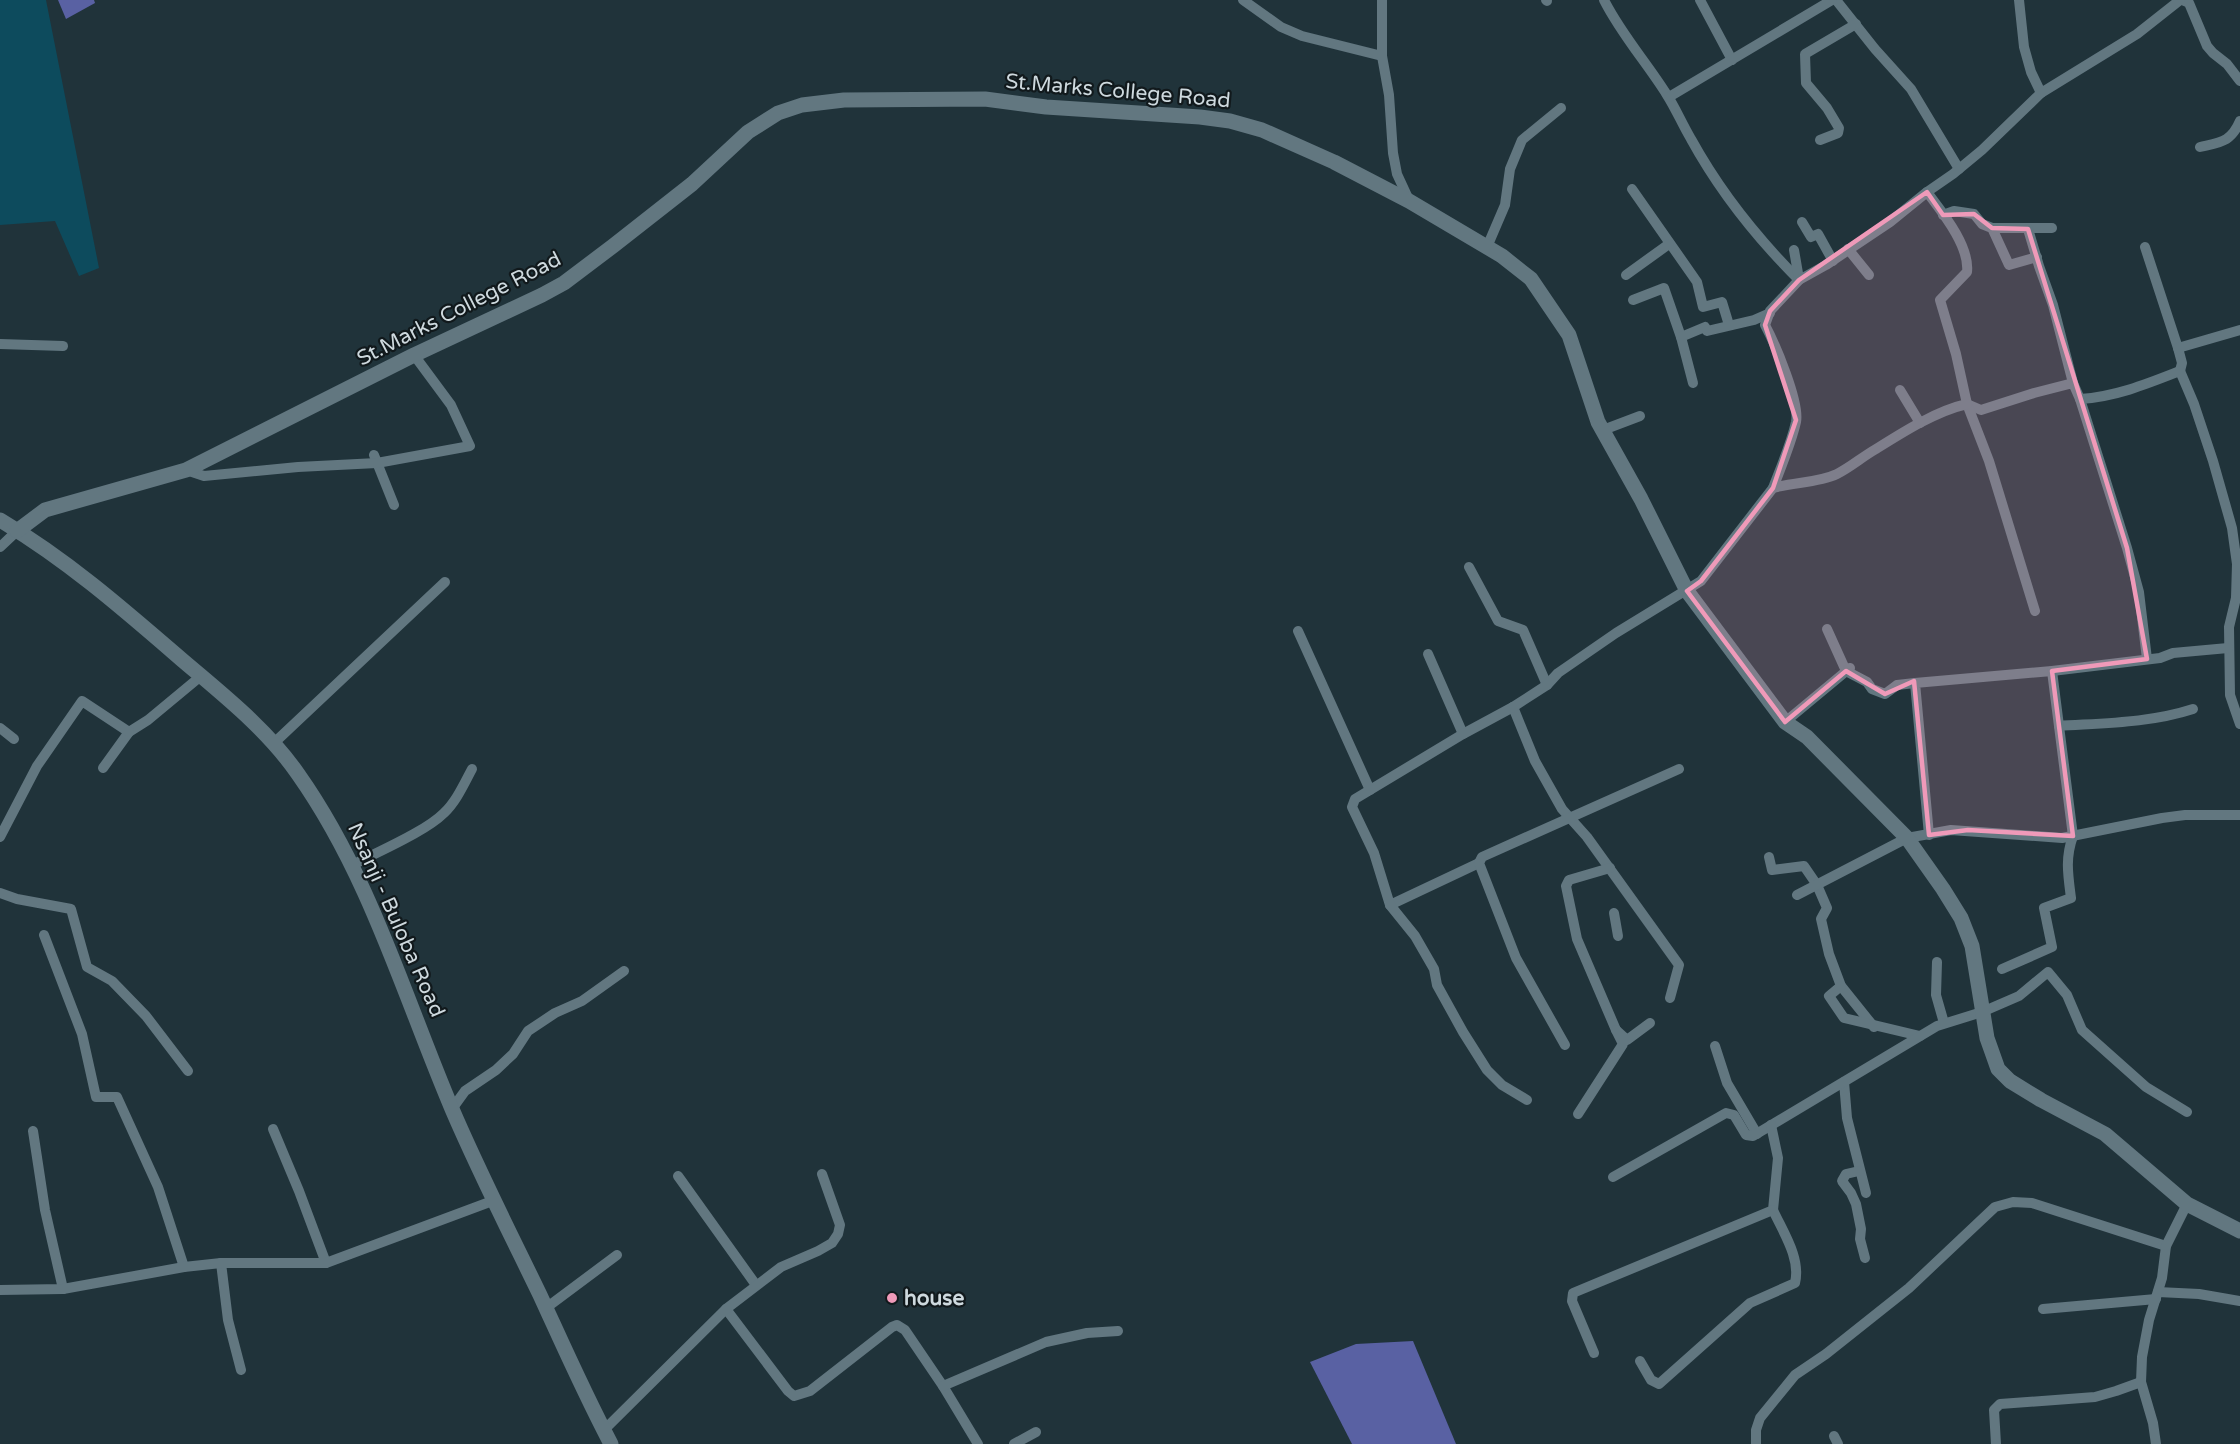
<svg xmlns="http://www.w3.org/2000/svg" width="2240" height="1444" font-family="'Varela Round',sans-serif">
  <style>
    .green { fill: #0d4b5d }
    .water { fill: #5961a3 }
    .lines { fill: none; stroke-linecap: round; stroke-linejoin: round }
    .street { stroke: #627780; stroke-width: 10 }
    .secondary { stroke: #627780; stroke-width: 15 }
    .marked { fill: #ef9ab9; fill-opacity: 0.2; stroke: #ef9ab9; stroke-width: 4.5; stroke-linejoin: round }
    .poi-dot { fill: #ef9ab9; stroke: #11191c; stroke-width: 2 }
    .labels { text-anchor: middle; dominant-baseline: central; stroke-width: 4.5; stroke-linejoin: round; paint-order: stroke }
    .street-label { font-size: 21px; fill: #ced9de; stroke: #11191c }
    .poi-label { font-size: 21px; font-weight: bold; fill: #ced9de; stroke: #11191c; text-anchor: start }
  </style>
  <rect width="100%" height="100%" fill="#20333a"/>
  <path class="green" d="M 0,0 L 46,0 L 99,268 L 79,276 L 55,221 L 0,225 Z"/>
  <g class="water">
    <path d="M 58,0 L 94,0 L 95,3 L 66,19 Z"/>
    <path d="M 1413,1341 L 1456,1444 L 1352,1444 L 1310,1362 L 1356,1344 Z"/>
  </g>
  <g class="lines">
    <g class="street">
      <path d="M 1243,0 L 1281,27 L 1302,36 L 1382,56"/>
      <path d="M 1382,0 L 1382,56 L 1389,95 L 1393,153 L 1397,174 L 1409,200"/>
      <path d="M 1546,0 L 1547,1"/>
      <path d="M 1604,0 C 1621,34 1647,63 1667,95 C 1676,109 1682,124 1691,139 C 1719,190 1758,239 1799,280"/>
      <path d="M 1700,0 L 1732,60"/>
      <path d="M 1836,0 L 1875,49 L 1911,89 L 1959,169"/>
      <path d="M 2019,0 L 2024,47 L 2031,72 L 2041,93"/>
      <path d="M 2182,0 L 2189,3 L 2207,46 L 2213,53 L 2227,64 L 2240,81"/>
      <path d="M 1669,97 L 1832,0"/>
      <path d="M 1820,140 L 1838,133 L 1839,128 L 1827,108 L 1806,83 L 1805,54 L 1856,24"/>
      <path d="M 2200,147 C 2221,142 2231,142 2240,121"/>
      <path d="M 1632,189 L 1697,282 L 1703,307 L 1722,302 L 1729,325"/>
      <path d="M 1943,215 L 1954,211 L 1974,214 L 1982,224 L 1992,228 L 2009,265 L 2037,257"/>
      <path d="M 1802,222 L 1811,237 L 1818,234 L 1833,261"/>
      <path d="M 1992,228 L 2052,228"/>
      <path d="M 2028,229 L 2039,266 L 2053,305 L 2073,383"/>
      <path d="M 1487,247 L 1505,205 L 1510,169 L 1522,140 L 1561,108"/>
      <path d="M 2145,247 L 2178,348 L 2182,363 L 2180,371"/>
      <path d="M 1848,249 L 1869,275"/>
      <path d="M 1794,250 L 1799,279"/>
      <path d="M 1626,275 L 1669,244"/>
      <path d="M 1633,300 L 1664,288 L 1681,337"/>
      <path d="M 0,344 L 63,346"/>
      <path d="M 2178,348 L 2240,330"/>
      <path d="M 1693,383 L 1681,337 L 1705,327 L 1707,331 L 1754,320 L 1770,313"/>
      <path d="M 1900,390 L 1920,423"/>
      <path d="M 2080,399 L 2127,548 L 2139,592 L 2147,659"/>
      <path d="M 1967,404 L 1981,410 L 2034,393 L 2073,383 L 2080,399 C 2115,397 2147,384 2180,371 L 2194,404 L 2213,461 L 2232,528 L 2237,564 L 2236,598"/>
      <path d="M 1967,404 L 1989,461 L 2035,611"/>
      <path d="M 1603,430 L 1640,416"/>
      <path d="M 374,455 L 394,505"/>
      <path d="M 186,470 L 204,476 L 298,467 L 377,463 L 470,446 L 451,405 L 414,355"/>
      <path d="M 1773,488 C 1781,467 1791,444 1796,422 C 1800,402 1775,344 1765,325 L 1770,311 L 1799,280 L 1826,265 L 1890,222 L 1927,192"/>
      <path d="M 0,547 L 17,531"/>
      <path d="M 1469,567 L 1498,621 L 1523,630 L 1547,685"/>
      <path d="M 2240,598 L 2236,598 L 2229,627 L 2230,695 L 2240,724"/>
      <path d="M 1827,629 L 1846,671 L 1867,682 L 1872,689 L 1885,694 L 1897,685 L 1915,683"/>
      <path d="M 1298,631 L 1370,790"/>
      <path d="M 1428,654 L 1463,734"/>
      <path d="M 1513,707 L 1535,761 L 1562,809 L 1587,837 L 1679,965 L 1670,998"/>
      <path d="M 1785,722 L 1850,668"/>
      <path d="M 2059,726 C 2104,723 2150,723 2193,709"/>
      <path d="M 0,728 L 14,739"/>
      <path d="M 274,743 L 445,582"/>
      <path d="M 103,768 L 129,732 L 148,720 L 201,676"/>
      <path d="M 1929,835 L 1915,683 L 2052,671 L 2160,658 L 2173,653 L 2228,648"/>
      <path d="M 0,837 L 37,766 L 82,701 L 129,732"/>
      <path d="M 1769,857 L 1772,870 L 1804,866 L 1817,885 L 1827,908 L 1821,919 L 1829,954 L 1841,986 L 1874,1027"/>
      <path d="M 353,865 C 377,852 425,832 444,813 C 456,802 464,784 472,769"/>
      <path d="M 1610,868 L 1569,880 L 1566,886 L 1577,939 L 1616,1030"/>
      <path d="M 0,893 L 17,899 L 71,909 L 87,967 L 112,981 L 146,1016 L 188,1071"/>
      <path d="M 1797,895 L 1907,838 L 1951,830 L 2062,838 L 2162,818 L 2185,815 L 2240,815"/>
      <path d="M 1390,905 L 1479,863"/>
      <path d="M 1614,913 L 1618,936"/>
      <path d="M 44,935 L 82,1034 L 96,1097 L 117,1097 L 158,1187 L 184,1267"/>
      <path d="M 1937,962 L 1936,995 L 1944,1023"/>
      <path d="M 2002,969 L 2052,947 L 2044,908 L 2071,898 C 2068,875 2065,858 2073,836 L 2052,671"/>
      <path d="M 1841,986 L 1829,996 L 1844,1018 L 1920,1036"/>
      <path d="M 1565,1045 L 1516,958 L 1479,863 L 1482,857 L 1679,769"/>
      <path d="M 1715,1046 L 1727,1083 L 1757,1134"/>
      <path d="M 1844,1082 L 1847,1118 L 1866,1193"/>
      <path d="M 1527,1100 L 1502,1085 L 1487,1070 L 1463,1032 L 1437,985 L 1434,969 L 1415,936 L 1390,905 L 1374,853 L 1352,807 L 1355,799 L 1463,734 L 1513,707 L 1547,685 L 1558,673 L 1616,633 L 1701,581 L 1773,488 C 1794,482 1818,483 1837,474 C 1851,467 1862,457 1876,449 C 1903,432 1936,411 1967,404 L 1956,354 L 1940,300 L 1967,272 C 1970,246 1942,212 1927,192 L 1953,174 L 1982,150 L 2041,93 L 2137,34 L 2180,0"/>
      <path d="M 452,1109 L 465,1091 L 496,1070 L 513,1054 L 528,1031 L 555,1013 L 582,1001 L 624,971"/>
      <path d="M 1578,1114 L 1623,1044 L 1616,1030 L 1627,1040 L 1650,1023"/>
      <path d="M 273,1129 L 299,1191 L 326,1263"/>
      <path d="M 33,1131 L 45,1210 L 63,1289"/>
      <path d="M 1859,1171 L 1846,1174 L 1842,1181 L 1851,1193 L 1856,1204 L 1861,1229 L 1860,1239 L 1865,1258"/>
      <path d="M 678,1176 L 756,1285"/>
      <path d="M 1613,1177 L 1726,1113 L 1734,1115 L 1746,1135 L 1753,1136 L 1937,1026 L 1982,1012 L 2019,996 L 2048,972 L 2067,995 L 2082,1030 L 2146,1087 L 2187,1112"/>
      <path d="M 221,1263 L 228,1320 L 241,1370"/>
      <path d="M 0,1290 L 63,1289 L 184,1267 L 221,1263 L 326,1263 L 495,1200"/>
      <path d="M 2158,1292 L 2199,1294 L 2240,1301"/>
      <path d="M 546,1308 L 617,1255"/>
      <path d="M 726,1309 L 788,1391 L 794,1396 L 810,1391 L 892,1327 L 897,1325 L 905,1330 L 943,1386 L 978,1444"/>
      <path d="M 2043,1309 L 2156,1299"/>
      <path d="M 1594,1353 L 1572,1301 L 1573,1293 L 1773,1210 L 1778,1158 L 1771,1125"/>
      <path d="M 1640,1361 L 1651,1380 L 1659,1384 L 1750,1303 L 1795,1283 C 1801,1258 1783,1232 1773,1210"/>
      <path d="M 943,1386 L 1046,1342 L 1087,1333 L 1118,1331"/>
      <path d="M 604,1430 L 726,1309 L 781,1267 L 818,1251 L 832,1243 L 838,1234 L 840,1225 L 822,1174"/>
      <path d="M 1834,1436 L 1838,1444"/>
      <path d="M 1014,1444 L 1036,1432"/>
      <path d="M 1756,1444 L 1756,1430 L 1760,1418 L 1795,1375 L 1826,1354 L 1909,1288 L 1995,1207 L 2013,1202 L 2032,1203 L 2166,1246"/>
      <path d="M 1996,1444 L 1994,1410 L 2000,1404 L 2095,1397 L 2116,1391 L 2141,1382"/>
      <path d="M 2156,1444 L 2153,1423 L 2141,1382 L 2142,1357 L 2149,1320 L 2162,1278 L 2166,1246 L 2187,1204"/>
    </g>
    <g class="secondary">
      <path d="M 0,520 C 67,560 122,608 181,659 C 222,694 267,729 298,774 C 370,876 404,996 452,1109 C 479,1172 510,1233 540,1295 C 563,1345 585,1395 611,1444"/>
      <path d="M 17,531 L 45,510 L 186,470 L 414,355 L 542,295 L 564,283 L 613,246 L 692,184 L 748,132 L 778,113 L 802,105 L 844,100 L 985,99 L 1046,107 L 1200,117 L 1230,121 L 1262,130 L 1334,162 L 1409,201 L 1502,256 L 1531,279 L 1569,335 L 1598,422 L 1641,499 L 1687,591 L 1785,722 L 1807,737 L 1907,838 L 1943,889 L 1961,918 L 1972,946 L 1987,1038 L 1998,1069 L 2010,1081 L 2041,1100 L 2105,1134 L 2187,1204 L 2240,1231"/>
    </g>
  </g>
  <path class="marked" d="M 1927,192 L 1943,215 L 1974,214 L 1992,228 L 2028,229 L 2127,548 L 2147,659 L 2052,671 L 2073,836 L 1968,830 L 1929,835 L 1914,681 L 1885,694 L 1846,671 L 1785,722 L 1687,591 L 1701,581 L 1773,488 L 1796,420 L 1765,325 L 1770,311 L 1799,280 Z"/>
  <circle class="poi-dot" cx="892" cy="1298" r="6"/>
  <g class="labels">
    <g class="street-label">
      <text transform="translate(1118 91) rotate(5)">St.Marks College Road</text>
      <text transform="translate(459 309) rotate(-27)">St.Marks College Road</text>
      <text transform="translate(396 920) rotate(66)">Nsanji - Buloba Road</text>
    </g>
    <g class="poi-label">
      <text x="904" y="1298">house</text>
    </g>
  </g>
</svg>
